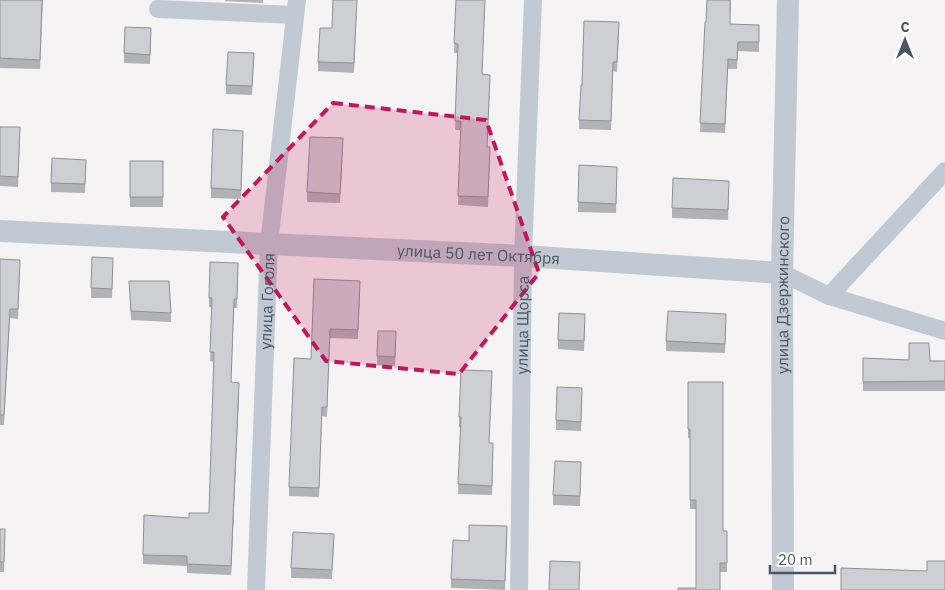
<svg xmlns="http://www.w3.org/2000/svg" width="945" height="590" font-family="'IBM Plex Sans',sans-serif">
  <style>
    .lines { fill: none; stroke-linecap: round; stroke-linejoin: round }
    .minor { stroke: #c1cad2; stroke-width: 18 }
    .tertiary { stroke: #c1cad2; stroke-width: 22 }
    .wall { fill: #b0b2b7 }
    .shaded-wall { fill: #909195 }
    .building { fill: #cdcfd5; stroke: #909195 }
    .marked { fill: #c2185b; fill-opacity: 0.2; stroke: #c2185b; stroke-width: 4; stroke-dasharray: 10 6; stroke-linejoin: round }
    .labels { text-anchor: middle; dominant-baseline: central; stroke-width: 4.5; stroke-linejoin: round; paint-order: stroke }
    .street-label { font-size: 16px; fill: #4a5661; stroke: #fff }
  </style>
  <rect width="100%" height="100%" fill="#f5f3f3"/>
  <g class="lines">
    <g class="minor">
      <path d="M 158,9 L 295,15"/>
      <path d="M 782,273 L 829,296 L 945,331"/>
      <path d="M 829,296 L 945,171"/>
      <path id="s1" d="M 256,590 L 269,244 L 297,0"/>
      <path id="s2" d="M 519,590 L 523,256 L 533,0"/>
    </g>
    <g class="tertiary">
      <path id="s3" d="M 0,231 L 523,256 L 782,273"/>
      <path id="s4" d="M 783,590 L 782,273 L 788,0"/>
    </g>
  </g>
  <g class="wall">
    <path d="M 0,0 L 43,0 L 40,69 L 0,68 Z"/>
    <path d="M 225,0 L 263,0 L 263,3 L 225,1 Z"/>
    <path d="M 333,0 L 357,0 L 354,73 L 318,71 L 318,62 L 332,28 Z"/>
    <path d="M 456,0 L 483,74 L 490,84 L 487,147 L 490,156 L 488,207 L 458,205 L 461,130 L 455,130 L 458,53 L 454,53 Z"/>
    <path d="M 731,0 L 730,24 L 759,25 L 759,52 L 738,51 L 737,69 L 728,69 L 725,133 L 700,132 L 706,22 Z"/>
    <path d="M 619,32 L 617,72 L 613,71 L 611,130 L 579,129 L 579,120 Z"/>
    <path d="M 151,37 L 150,64 L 124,63 L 124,53 Z"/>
    <path d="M 254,53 L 252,95 L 226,94 L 226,85 Z"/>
    <path d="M 0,127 L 20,137 L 18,187 L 0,186 Z"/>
    <path d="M 243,140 L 241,199 L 211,198 L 211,188 Z"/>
    <path d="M 343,148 L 340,203 L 307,202 L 307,192 Z"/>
    <path d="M 86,160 L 85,193 L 51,192 L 51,183 Z"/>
    <rect x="130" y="161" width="33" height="46"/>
    <path d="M 617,176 L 616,213 L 578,212 L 578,202 Z"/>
    <path d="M 729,190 L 728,220 L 672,218 L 672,208 Z"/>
    <path d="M 0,259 L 20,269 L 18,319 L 10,318 L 4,425 L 0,425 Z"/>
    <path d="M 113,267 L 112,298 L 91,298 L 91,288 Z"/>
    <path d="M 238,272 L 237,308 L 234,308 L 231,382 L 239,392 L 231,575 L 187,573 L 187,566 L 143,564 L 143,555 L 189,518 L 209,513 L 214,362 L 210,361 L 212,307 L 209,307 L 209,298 Z"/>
    <path d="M 314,279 L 360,290 L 358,339 L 330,338 L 327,417 L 322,416 L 319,497 L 289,496 L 289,487 L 311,359 Z"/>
    <path d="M 129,281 L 171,313 L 171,322 L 131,320 Z"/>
    <path d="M 585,323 L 584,351 L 558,349 L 558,340 Z"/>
    <path d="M 726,323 L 725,353 L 666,351 L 666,341 Z"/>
    <path d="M 396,341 L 395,366 L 377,365 L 377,356 Z"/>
    <path d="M 863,358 L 945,361 L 945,391 L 863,391 Z"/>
    <path d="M 492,381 L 489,443 L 493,453 L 492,495 L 458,494 L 461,427 L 459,427 L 459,417 Z"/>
    <path d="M 688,382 L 723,531 L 727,531 L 727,572 L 720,572 L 720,590 L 696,588 L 696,509 L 690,509 L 690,438 L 688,438 Z"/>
    <path d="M 582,398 L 581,431 L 556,430 L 556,420 Z"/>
    <path d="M 581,462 L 580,506 L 553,505 L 553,495 Z"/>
    <path d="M 0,529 L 5,539 L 4,572 L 0,572 Z"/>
    <path d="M 507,536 L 505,590 L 451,588 L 451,579 Z"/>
    <path d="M 334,543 L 332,579 L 291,578 L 291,568 Z"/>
  </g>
  <path class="shaded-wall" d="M 239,383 L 239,392 L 231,575 L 231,566 Z"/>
  <g class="building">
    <path d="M 0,0 L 42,0 L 40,60 L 0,58 Z"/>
    <path d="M 333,0 L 357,0 L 354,63 L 318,62 L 320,28 L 332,28 Z"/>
    <path d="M 456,0 L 485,0 L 482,74 L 490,75 L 487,147 L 490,147 L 488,197 L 458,196 L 461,121 L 455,121 L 458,44 L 454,43 Z"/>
    <path d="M 707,0 L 730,0 L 730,24 L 759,25 L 759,42 L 738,42 L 737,60 L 728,59 L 725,124 L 700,123 L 705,22 L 706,22 Z"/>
    <path d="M 584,21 L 619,22 L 617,62 L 613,62 L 611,121 L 579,120 L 581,85 L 582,85 Z"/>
    <path d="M 125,27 L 151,28 L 150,55 L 124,53 Z"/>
    <path d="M 228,52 L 254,53 L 252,86 L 226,85 Z"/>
    <path d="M 0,127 L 20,127 L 18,177 L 0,176 Z"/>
    <path d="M 213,129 L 243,131 L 241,190 L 211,188 Z"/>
    <path d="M 310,137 L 343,138 L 340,194 L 307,192 Z"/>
    <path d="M 52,158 L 86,160 L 85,184 L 51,183 Z"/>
    <rect x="130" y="161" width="33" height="36"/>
    <path d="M 579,165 L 617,167 L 616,204 L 578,202 Z"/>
    <path d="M 673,178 L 729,181 L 728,210 L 672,208 Z"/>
    <path d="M 92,257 L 113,258 L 112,289 L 91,288 Z"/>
    <path d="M 0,259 L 20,260 L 18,309 L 10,309 L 4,415 L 0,415 Z"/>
    <path d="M 210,262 L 238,263 L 237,299 L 234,299 L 231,382 L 239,383 L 231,566 L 187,564 L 187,556 L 143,555 L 144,515 L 189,518 L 189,513 L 209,513 L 214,352 L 210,352 L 212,298 L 209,298 Z"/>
    <path d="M 314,279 L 360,281 L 358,330 L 330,329 L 327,407 L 322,407 L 319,488 L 289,487 L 294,358 L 311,359 Z"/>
    <path d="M 129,281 L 169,281 L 171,313 L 131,311 Z"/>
    <path d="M 668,311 L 726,314 L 725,344 L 666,341 Z"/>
    <path d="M 559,313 L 585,314 L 584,341 L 558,340 Z"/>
    <path d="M 378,331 L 396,331 L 395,357 L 377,356 Z"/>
    <path d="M 909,343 L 929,343 L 930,361 L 945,361 L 945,381 L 863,382 L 863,358 L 909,360 Z"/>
    <path d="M 461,370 L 492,371 L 489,443 L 493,443 L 492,486 L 458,484 L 461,417 L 459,417 Z"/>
    <path d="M 688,382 L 723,382 L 723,531 L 727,531 L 727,563 L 720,563 L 720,590 L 678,590 L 678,588 L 696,588 L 696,500 L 690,500 L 690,429 L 688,429 Z"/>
    <path d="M 557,387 L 582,388 L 581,422 L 556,420 Z"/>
    <path d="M 555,461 L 581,462 L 580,496 L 553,495 Z"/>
    <path d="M 469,525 L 507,526 L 505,581 L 451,579 L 453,540 L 469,541 Z"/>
    <path d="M 0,529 L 5,529 L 4,562 L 0,562 Z"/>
    <path d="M 293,532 L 334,534 L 332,570 L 291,568 Z"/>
    <path d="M 550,561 L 580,562 L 579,590 L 549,590 Z"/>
    <path d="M 927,561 L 945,561 L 945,590 L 841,590 L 841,568 L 927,571 Z"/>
  </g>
  <path class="marked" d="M 333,103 L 486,120 L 539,273 L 459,374 L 326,361 L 223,217 Z"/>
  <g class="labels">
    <g class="street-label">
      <text stroke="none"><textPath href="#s3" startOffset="479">улица 50 лет Октября</textPath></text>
      <text stroke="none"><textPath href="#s4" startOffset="295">улица Дзержинского</textPath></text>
      <text stroke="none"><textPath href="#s1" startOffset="289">улица Гоголя</textPath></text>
      <text stroke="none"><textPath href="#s2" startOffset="265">улица Щорса</textPath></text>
    </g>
  </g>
  <g transform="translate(905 40)" stroke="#ffffff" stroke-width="4" paint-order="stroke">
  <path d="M0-4L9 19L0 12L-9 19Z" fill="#4a5661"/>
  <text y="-8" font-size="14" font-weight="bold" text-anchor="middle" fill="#4a5661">С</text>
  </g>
  <path d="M770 565v8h65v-8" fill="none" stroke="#4a5661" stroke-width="2.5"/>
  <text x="778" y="565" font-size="15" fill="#4a5661" stroke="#ffffff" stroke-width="4" paint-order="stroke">20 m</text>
</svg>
